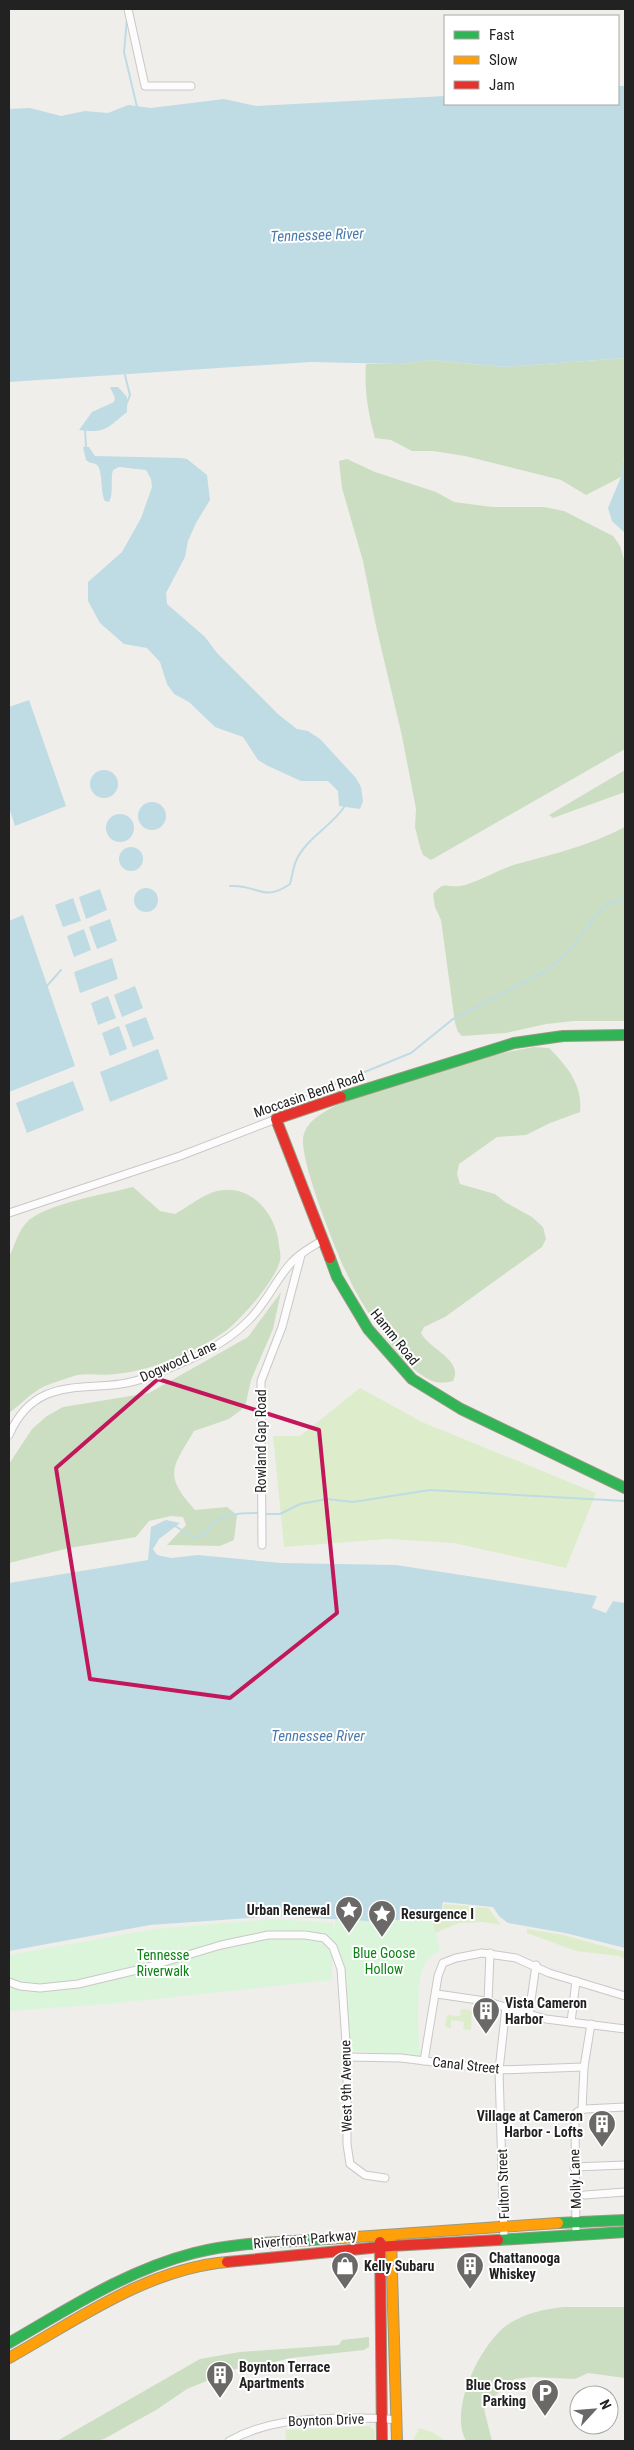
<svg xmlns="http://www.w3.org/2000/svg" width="634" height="2450" font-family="'Roboto Condensed',sans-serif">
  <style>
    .grass { fill: #ddeccb }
    .forest { fill: #cbdec1 }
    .park { fill: #daf5da }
    .water { fill: #bfdbe3 }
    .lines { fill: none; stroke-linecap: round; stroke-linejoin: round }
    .stream { stroke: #bfdbe3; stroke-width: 2 }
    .street-casing { stroke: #c9c8c7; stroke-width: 9 }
    .fast-casing { stroke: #999a82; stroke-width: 12 }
    .slow-casing { stroke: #999a82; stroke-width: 12 }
    .jam-casing { stroke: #999a82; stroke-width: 12 }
    .street { stroke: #fdfcfc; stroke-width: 7 }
    .fast { stroke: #30b455; stroke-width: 10 }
    .slow { stroke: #ff9f0a; stroke-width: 10 }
    .jam { stroke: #e5322d; stroke-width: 10 }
    .marked { fill: none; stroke: #c2185b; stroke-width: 4; stroke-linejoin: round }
    .labels { text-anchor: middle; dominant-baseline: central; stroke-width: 4; stroke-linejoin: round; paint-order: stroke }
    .street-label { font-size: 14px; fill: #222; stroke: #fff }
    .poi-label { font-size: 14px; font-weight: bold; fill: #222; stroke: #fff; text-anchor: start }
    .park-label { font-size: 14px; fill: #0c8416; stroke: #fff }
    .water-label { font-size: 15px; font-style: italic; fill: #4a7aab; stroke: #fff }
  </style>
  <rect width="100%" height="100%" fill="#f0eeeb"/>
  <g class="grass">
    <path d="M 360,1388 L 422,1422 L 596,1493 L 566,1568 L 454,1543 L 388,1539 L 284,1547 L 273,1436 L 300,1436 Z"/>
    <path d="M 444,1904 L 488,1908 L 501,1925 L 483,1922 L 459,1923 L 435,1933 L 432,1918 L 440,1918 Z"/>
    <path d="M 527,1929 L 563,1935 L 625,1952 L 625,1959 L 619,1956 L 576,1951 L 527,1933 Z"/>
    <path d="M 461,2009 L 472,2010 L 471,2030 L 463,2029 L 464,2022 L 451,2020 L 451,2028 L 445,2027 L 447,2015 L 460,2016 Z"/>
    <path d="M 369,2426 L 374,2430 L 375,2441 L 286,2441 L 285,2430 Z"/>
    <path d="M 419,2428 L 432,2432 L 446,2441 L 413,2441 Z"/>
  </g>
  <g class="forest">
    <path d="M 625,358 L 625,450 L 621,477 L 586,495 L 561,480 L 465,456 L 433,451 L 412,451 L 391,440 L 375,438 C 368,413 364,389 366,364 L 399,364 L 431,360 L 504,367 Z"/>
    <path d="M 347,459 L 375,472 L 436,492 L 454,502 L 492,507 L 544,507 L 564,511 L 613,536 L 620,546 L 625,563 L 625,749 L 431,860 L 423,855 L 420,847 L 415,827 L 416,809 L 402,736 L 376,626 L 363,561 L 342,488 L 339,461 Z"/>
    <path d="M 625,770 L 625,792 L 553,818 L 549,815 Z"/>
    <path d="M 625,827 L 625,1021 L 574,1021 L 546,1024 L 506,1033 L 462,1036 L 458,1032 L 455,1023 L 441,920 L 435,907 L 433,894 C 445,880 446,888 460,886 C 480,882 498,869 517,864 C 554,854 591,845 625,827 Z"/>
    <path d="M 534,1047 L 549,1048 C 567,1066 583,1085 580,1112 L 550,1123 L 526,1135 L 497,1137 L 459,1164 L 457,1174 L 460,1184 L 495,1194 L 505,1202 L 532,1217 L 543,1227 L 546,1239 L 542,1247 L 445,1317 L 424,1327 L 421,1333 C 429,1349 464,1360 453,1381 C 445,1383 436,1384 428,1379 C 408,1368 389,1343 376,1324 C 366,1309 355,1292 348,1276 C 335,1249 302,1166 303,1140 C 303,1136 305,1129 308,1126 C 331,1093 490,1054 534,1047 Z"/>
    <path d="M 133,1187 L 160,1211 L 175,1214 C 186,1208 198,1198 211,1193 C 247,1179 277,1212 279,1246 C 280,1251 281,1257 280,1261 C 274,1282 243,1317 227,1330 C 197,1352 151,1371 115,1374 C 103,1376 90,1373 77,1375 C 67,1378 55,1382 45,1386 C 32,1392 20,1405 9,1413 L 9,1257 C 15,1245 18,1230 29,1220 C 50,1203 106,1194 133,1187 Z"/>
    <path d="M 281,1292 L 273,1329 L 251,1380 L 245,1407 L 229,1419 L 194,1431 C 172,1468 163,1475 195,1510 L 227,1507 L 237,1515 L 234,1540 L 220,1546 L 167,1545 L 186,1525 L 183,1517 L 171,1516 L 149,1521 L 136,1537 L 69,1548 L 9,1563 L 9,1464 L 32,1429 L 47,1416 L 63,1407 L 149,1393 L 248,1337 Z"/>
    <path d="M 564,2307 L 625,2307 L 625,2378 L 588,2373 L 575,2379 L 533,2377 L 515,2379 L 504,2386 L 484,2409 L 492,2441 L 466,2441 C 448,2410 481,2341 510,2323 C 527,2313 544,2309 564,2307 Z"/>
    <path d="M 369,2337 L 369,2347 L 364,2350 L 291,2358 L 254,2367 L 236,2369 L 187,2389 L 156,2410 L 104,2439 L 95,2441 L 57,2441 L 200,2359 L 240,2352 L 339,2345 L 342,2340 Z"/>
  </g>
  <path class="park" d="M 432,1918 L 440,1951 C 435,1953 431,1956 427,1960 C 414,1978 419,2028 419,2050 L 423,2051 L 421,2056 L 351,2051 C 342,2016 356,1974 333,1943 L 332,1980 L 117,2003 L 9,2011 L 9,1955 L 154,1929 L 275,1919 L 333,1923 L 333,1934 L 336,1920 L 368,1921 Z"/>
  <g class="water">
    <path d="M 618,86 L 625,86 L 625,358 L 504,367 L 431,360 L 399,364 L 310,362 L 9,382 L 9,109 L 30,108 L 61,116 L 85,111 L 108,113 L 128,105 L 151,108 L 224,99 L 256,106 L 445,96 L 445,104 L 618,104 Z"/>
    <path d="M 110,387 L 118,387 L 127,397 L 127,412 C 108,427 106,434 79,430 L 92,412 L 114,402 L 115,398 Z"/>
    <path d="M 83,447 L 89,447 L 95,456 L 181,458 L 187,459 L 207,475 L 210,500 L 196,523 L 188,541 L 185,557 L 166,593 L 167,604 L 205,637 L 217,653 L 279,715 L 297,729 L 308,731 L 320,739 L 356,778 L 361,787 L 363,801 L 360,809 L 339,806 L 338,791 L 328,781 L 301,781 L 268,766 L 258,760 L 243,737 L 215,727 L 189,702 L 174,694 L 167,684 L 160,662 L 147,648 L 124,644 L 100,623 L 88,601 L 88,582 L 122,552 L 141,518 L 152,487 L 151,479 L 146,470 L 119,467 L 113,470 C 110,481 114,492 109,502 L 105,501 C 100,492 103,470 97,465 C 93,462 90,464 86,460 Z"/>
    <path d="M 625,450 L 625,533 L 612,521 L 608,508 L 621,477 Z"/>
    <path d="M 29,700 L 66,806 L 15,826 L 9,807 L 9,707 Z"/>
    <circle cx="104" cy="784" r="14"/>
    <circle cx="152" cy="816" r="14"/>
    <circle cx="120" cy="828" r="14"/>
    <circle cx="131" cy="859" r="12"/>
    <circle cx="146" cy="900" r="12"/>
    <path d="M 100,889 L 107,910 L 86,919 L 79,897 Z"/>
    <path d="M 73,898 L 81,921 L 63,927 L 55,905 Z"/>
    <path d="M 23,915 L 75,1066 L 9,1092 L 9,921 Z"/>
    <path d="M 110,919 L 117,941 L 97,949 L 89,927 Z"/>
    <path d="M 84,929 L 91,950 L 74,957 L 67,936 Z"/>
    <path d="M 112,958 L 118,979 L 80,993 L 74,972 Z"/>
    <path d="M 135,986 L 143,1008 L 122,1017 L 114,995 Z"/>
    <path d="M 108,996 L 116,1018 L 98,1025 L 91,1003 Z"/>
    <path d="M 146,1017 L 154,1039 L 133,1047 L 125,1025 Z"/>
    <path d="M 119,1026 L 127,1049 L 110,1056 L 102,1033 Z"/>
    <path d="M 158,1049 L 168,1079 L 110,1102 L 100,1072 Z"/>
    <path d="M 73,1081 L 84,1110 L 27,1133 L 16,1103 Z"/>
    <path d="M 166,1520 L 180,1523 L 159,1539 L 153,1549 L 157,1555 L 171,1558 L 198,1555 L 281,1563 L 396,1565 L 597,1596 L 592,1608 L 606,1613 L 613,1601 L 625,1603 L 625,1948 L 565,1933 L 508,1923 L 499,1916 L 493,1907 L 443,1902 L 440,1918 L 368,1921 L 276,1916 L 150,1925 L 9,1951 L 9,1583 L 148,1560 L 151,1527 Z"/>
  </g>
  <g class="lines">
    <g class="stream">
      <path d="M 127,19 L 124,52 L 137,107"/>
      <path d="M 125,408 L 130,395 L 125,375"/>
      <path d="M 85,428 L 86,448"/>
      <path d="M 230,886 C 258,884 263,903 290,884 C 292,877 293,868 296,861 C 306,838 332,826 345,806"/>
      <path d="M 46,987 L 61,970"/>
      <path d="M 294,1101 L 411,1053 L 453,1019 L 546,971 L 568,952 L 602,908 L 625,897"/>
      <path d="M 265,1514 L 280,1514 L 300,1504 L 327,1499 L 353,1502 L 430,1490 L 625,1501"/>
      <path d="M 175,1526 L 195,1538 C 206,1535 208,1528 217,1521 C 228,1513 247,1513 260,1513"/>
    </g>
    <defs>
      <g id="street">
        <path d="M 128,9 L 145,86 L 191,86"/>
        <path d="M 9,1213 L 180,1156 L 276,1119"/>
        <path d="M 9,1435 C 39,1367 96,1398 147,1377 C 183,1363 222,1348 249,1320 C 267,1302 276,1279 292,1262 C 300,1253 313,1246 323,1240"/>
        <path d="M 262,1545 L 261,1381 L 282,1327 L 301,1255"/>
        <path d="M 9,1982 L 20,1986 L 40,1988 L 78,1984 L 141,1969 L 221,1945 L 268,1935 L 305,1935 L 324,1938 L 333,1947 L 341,1969 L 347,2057 L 347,2144 L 350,2164 L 365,2175 L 385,2178"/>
        <path d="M 437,1994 L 485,2001 L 546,2019 L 625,2029"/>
        <path d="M 488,2002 L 490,1953"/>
        <path d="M 529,2014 L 536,1965"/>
        <path d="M 571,2022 L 576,1981"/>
        <path d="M 347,2057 L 401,2058 L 499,2070 L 584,2067"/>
        <path d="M 424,2061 L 438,1976 L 443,1963 L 456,1958 L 482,1953 L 516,1958 L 549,1973 L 625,1996"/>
        <path d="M 582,2110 L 584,2067 L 591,2024"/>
        <path d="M 574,2167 L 625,2165"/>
        <path d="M 585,2195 L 625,2192"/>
        <path d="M 576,2235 L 575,2117 L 577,2112 L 585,2109 L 625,2107"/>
        <path d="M 504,2239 L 499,2070 L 506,2007"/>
        <path d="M 229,2441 C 265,2421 302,2419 342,2418 C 361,2418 379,2417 397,2420"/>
      </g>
      <g id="fast">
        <path d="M 341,1097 L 514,1043 L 563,1036 L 625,1035"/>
        <path d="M 330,1258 L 337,1277 L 368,1329 L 412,1379 L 461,1409 L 625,1488"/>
        <path d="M 558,2223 L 625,2220"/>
        <path d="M 498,2240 L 625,2232"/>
        <path d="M 9,2343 C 68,2309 127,2270 194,2253 C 238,2242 283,2242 327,2239"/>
      </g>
      <g id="slow">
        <path d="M 327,2239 L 558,2223"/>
        <path d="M 391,2239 L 397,2441"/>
        <path d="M 9,2358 C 77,2320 147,2269 227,2262"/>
      </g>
      <g id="jam">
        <path d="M 330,1258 L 276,1119 L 341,1097"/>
        <path d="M 380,2242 L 382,2441"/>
        <path d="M 227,2262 L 391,2246 L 498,2240"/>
      </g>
    </defs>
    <use href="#street" class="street-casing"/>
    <use href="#fast" class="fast-casing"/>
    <use href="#slow" class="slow-casing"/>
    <use href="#jam" class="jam-casing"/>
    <use href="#street" class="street"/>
    <use href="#fast" class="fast"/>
    <use href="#slow" class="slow"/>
    <use href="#jam" class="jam"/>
  </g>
  <path class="marked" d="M 158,1379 L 319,1430 L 337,1613 L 230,1698 L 90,1679 L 56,1468 Z"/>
  <defs>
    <symbol id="sight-pin" viewBox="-11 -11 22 30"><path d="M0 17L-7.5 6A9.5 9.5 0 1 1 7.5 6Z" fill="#6a6968" stroke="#fff"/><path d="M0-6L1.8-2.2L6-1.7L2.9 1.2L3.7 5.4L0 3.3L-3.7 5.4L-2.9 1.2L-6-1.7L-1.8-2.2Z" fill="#fff"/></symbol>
    <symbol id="building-pin" viewBox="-11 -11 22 30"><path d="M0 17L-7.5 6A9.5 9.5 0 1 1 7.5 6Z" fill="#6a6968" stroke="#fff"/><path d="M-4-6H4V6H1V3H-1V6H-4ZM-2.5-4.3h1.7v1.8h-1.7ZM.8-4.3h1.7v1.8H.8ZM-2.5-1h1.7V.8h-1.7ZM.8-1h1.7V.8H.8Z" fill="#fff"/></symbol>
    <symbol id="shop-pin" viewBox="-11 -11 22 30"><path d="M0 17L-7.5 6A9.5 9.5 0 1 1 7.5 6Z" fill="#6a6968" stroke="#fff"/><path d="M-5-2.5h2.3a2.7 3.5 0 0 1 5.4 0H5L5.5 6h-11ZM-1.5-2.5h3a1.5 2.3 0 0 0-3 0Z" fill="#fff"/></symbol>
    <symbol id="parking-pin" viewBox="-11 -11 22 30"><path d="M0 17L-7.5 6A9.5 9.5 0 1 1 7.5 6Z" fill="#6a6968" stroke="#fff"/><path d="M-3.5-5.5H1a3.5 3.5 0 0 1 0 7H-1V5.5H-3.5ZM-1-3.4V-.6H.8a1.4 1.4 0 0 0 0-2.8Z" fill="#fff"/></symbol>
  </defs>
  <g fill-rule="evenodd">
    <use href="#sight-pin" x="333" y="1894" width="32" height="43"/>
    <use href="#sight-pin" x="366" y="1898" width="32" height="43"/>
    <use href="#building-pin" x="470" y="1995" width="32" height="43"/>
    <use href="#building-pin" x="586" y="2108" width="32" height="43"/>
    <use href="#shop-pin" x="329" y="2250" width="32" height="43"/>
    <use href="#building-pin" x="454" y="2250" width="32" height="43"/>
    <use href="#building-pin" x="204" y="2359" width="32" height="43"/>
    <use href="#parking-pin" x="529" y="2377" width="32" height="43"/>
  </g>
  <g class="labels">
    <g class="street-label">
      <text transform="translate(309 1094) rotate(-19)">Moccasin Bend Road</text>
      <text transform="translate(395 1337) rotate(51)">Hamm Road</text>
      <text transform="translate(178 1361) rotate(-24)">Dogwood Lane</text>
      <text transform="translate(261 1441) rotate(-90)">Rowland Gap Road</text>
      <text transform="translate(466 2065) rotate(6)">Canal Street</text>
      <text transform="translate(346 2086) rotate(-91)">West 9th Avenue</text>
      <text transform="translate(575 2179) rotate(-92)">Molly Lane</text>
      <text transform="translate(503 2184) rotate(-92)">Fulton Street</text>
      <text transform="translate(305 2239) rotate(-5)">Riverfront Parkway</text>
      <text transform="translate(326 2420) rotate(-2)">Boynton Drive</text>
    </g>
    <g class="poi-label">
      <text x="330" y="1910" text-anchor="end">Urban Renewal</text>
      <text x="401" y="1914">Resurgence I</text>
      <text x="505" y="2003">Vista Cameron<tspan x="505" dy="16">Harbor</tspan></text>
      <text x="583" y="2116" text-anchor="end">Village at Cameron<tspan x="583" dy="16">Harbor - Lofts</tspan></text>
      <text x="489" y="2258">Chattanooga<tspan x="489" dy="16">Whiskey</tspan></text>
      <text x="364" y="2266">Kelly Subaru</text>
      <text x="239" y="2367">Boynton Terrace<tspan x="239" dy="16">Apartments</tspan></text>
      <text x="526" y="2385" text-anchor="end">Blue Cross<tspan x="526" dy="16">Parking</tspan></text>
    </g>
    <g class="park-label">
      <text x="384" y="1953">Blue Goose<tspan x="384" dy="16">Hollow</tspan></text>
      <text x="163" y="1955">Tennesse<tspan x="163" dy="16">Riverwalk</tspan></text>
    </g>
    <g class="water-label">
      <text transform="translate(317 235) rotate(-2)">Tennessee River</text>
      <text x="318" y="1736">Tennessee River</text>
    </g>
  </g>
  <rect width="634" height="2450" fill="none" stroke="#222222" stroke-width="20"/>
  <rect x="444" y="15" width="175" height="90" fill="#ffffff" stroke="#a7a7a7"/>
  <rect x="454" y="31" width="25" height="8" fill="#30b455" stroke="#a7a7a7"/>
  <text x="489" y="40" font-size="15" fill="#222222">Fast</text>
  <rect x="454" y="56" width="25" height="8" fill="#ff9f0a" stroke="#a7a7a7"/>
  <text x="489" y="65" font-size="15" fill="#222222">Slow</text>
  <rect x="454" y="81" width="25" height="8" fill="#e5322d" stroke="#a7a7a7"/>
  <text x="489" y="90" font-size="15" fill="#222222">Jam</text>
  <g transform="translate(594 2410) rotate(64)"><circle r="24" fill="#ffffff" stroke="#a7a7a7"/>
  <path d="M0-4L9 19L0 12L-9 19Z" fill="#6a6968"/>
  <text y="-8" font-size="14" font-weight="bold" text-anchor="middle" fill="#222222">N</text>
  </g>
</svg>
